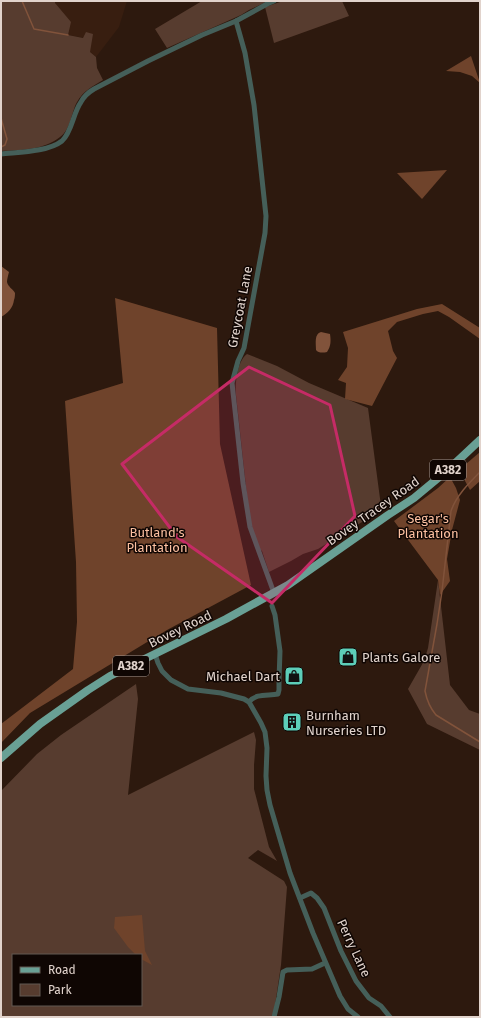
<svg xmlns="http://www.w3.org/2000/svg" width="481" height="1018" font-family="'Fira Sans',sans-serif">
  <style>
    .built { fill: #381e10 }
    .green { fill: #573c2f; fill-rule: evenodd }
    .forest { fill: #6f432b }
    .water { fill: #81533b }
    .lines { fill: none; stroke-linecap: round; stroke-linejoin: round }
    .stream { stroke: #81533b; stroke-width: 1.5 }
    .minor { stroke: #455f59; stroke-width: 5 }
    .primary { stroke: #69a095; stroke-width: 8 }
    .marked { fill: #c52b66; fill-opacity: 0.2; stroke: #c52b66; stroke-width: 3; stroke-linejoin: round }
    .labels { text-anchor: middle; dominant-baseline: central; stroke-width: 3; stroke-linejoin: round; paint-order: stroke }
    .shield { fill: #0f0603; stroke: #a29690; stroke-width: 1 }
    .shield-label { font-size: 12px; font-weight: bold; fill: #e1d3cc }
    .street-label { font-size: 13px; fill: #e1d3cc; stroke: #0f0603 }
    .park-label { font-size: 13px; fill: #fdc0a1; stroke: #0f0603 }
    .poi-label { font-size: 13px; fill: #e1d3cc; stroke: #0f0603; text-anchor: start }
  </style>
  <rect width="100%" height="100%" fill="#2d190e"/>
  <path class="built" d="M 55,1 L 127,1 L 119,27 L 96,57 L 90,52 L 84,38 L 68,35 L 55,3 Z"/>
  <g class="green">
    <path d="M 1,1 L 55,1 L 55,3 L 71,22 L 68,35 L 83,38 L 86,32 L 93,34 L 90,52 L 96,57 L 97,68 L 103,80 C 93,86 83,91 77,102 C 71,113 71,129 60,137 C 44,150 21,150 1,151 Z"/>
    <path d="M 202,1 L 268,1 L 249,10 L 241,15 L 167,48 L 155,29 Z"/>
    <path d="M 283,1 L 342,1 L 349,16 L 274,43 L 265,7 Z"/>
    <path d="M 247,354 L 277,366 L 309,383 L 368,408 L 381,506 L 380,511 L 318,549 L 303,554 L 291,561 L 269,572 L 262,551 L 258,548 L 251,524 L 248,505 L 236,395 C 235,384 237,361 247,354 Z"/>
    <path d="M 438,580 L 450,685 L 469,710 L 480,714 L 480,750 L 427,724 L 408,689 L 424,661 L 428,648 Z"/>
    <path d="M 136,684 L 138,699 L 128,795 L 254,732 L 256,740 L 254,765 L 254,789 L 269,847 L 277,861 L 258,850 L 248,858 L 284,881 L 287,887 L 281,965 L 274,1012 L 271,1017 L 1,1017 L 1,791 L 37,754 L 61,735 ZM 13,955 L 141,955 L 141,1005 L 13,1005 Z"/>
  </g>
  <g class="forest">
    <path d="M 471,56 L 480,83 L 472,76 L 460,72 L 446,71 Z"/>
    <path d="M 447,170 L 422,199 L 397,173 Z"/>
    <path d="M 115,298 L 217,328 L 220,444 L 251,585 L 167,630 L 30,713 L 1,743 L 1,724 L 73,669 L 77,622 L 76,562 L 65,401 L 123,383 Z"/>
    <path d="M 442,304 L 480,328 L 480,339 L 449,317 L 438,311 L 423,314 L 397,322 L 388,331 L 393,351 L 397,358 L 372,406 L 345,399 L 346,383 L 338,380 L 347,367 L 348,348 L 343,332 L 417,309 Z"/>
    <path d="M 480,452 L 480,481 L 470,490 L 459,470 Z"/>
    <path d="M 450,477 L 456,488 L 460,500 L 452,530 L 447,559 L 450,581 L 440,595 L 438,580 L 394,521 L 438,488 Z"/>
    <path d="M 142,915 L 145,951 L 152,965 L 141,959 L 141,955 L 136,955 L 128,947 L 114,928 L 115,917 Z"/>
  </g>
  <g class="water">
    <path d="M 1,266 L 9,272 C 8,276 7,279 7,282 C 8,287 13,289 15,293 C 15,294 15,298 14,300 C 13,308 8,313 1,317 Z"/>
    <path d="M 321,332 L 330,334 C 331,341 331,346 327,352 C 323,353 318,353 316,350 C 316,343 314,334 321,332 Z"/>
  </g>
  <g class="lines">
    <g class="stream">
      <path d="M 22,1 L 34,29 L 68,35"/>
      <path d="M 1,118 L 7,139 L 5,145 L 1,147"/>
      <path d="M 480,472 C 469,483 456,496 451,511 L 442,591 L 437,624 L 425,691 C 427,701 430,708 436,715 L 480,742"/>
    </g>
    <g class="minor">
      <path d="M 236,21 L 245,53 L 254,105 L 266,216 L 265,233 L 244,348 L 238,361 L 232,383 L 243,483 L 250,527 L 274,593"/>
      <path d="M 1,154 C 18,152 48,152 62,141 C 72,132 73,113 81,102 C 84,96 89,92 94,89 L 148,61 L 202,35 L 236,21 L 267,4 L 274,1"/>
      <path d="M 155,654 L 158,663 L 162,671 L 171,680 L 188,689 L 221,693 L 244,699 L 249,702 L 261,723 L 265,732 L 267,748 L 266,776 L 267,790 L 270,805 L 290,873 L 313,933 L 340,996 L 348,1009 L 358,1017"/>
      <path d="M 249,702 C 256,693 268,696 278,694 L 279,690 L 279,680 L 280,651 L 275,615 L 272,606"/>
      <path d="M 300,898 L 311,893 L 317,898 L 324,908 L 341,951 L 356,981 L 369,998 L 381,1006 L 390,1017"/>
      <path d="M 274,1017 L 279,997 L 283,972 L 287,970 L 312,969 L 325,963"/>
    </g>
    <path class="primary" d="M 1,758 L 40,724 L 88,690 L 110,676 L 226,619 L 288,585 L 388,515 L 414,498 L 449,469 L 480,440"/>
  </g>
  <path class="marked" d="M 249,367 L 330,405 L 355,516 L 272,603 L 177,537 L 122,464 Z"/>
  <defs>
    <symbol id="shop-square" viewBox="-11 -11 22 22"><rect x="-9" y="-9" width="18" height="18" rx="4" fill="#5dceb9" stroke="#0f0603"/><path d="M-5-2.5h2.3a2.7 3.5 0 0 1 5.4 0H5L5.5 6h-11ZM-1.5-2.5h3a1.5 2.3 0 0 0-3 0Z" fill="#111"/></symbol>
    <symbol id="building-square" viewBox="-11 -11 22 22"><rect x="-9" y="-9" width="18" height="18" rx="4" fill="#5dceb9" stroke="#0f0603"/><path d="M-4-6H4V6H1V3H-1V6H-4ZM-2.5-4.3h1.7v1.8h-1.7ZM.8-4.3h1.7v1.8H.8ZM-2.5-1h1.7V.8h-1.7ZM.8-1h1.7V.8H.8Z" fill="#111"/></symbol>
  </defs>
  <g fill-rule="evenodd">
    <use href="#shop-square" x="337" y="646" width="22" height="22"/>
    <use href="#shop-square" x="283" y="665" width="22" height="22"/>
    <use href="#building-square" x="281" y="711" width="22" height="22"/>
  </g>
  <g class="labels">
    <g class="shield">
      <rect x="430" y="460" width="36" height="20" rx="3"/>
      <rect x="113" y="656" width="36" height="20" rx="3"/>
    </g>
    <g class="shield-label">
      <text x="448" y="470">A382</text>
      <text x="131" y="666">A382</text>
    </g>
    <g class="street-label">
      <text transform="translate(240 307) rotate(-79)">Greycoat Lane</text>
      <text transform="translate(373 511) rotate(-35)">Bovey Tracey Road</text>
      <text transform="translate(180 629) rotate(-26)">Bovey Road</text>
      <text transform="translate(354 948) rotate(65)">Perry Lane</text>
    </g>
    <g class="park-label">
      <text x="428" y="518">Segar's<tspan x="428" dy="15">Plantation</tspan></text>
      <text x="157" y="532">Butland's<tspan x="157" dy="15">Plantation</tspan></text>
    </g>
    <g class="poi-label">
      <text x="362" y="657">Plants Galore</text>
      <text x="280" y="676" text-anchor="end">Michael Dart</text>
      <text x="306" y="715">Burnham<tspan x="306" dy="15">Nurseries LTD</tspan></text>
    </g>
  </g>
  <rect width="481" height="1018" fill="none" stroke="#e1d3cc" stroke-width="4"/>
  <rect x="12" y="954" width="130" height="52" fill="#0f0603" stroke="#635853"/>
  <rect x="20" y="967" width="20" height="6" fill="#69a095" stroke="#635853"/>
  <text x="48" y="974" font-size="12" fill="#e1d3cc">Road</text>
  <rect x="20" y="984" width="20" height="12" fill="#573c2f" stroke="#635853"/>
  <text x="48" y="994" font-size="12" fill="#e1d3cc">Park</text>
</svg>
